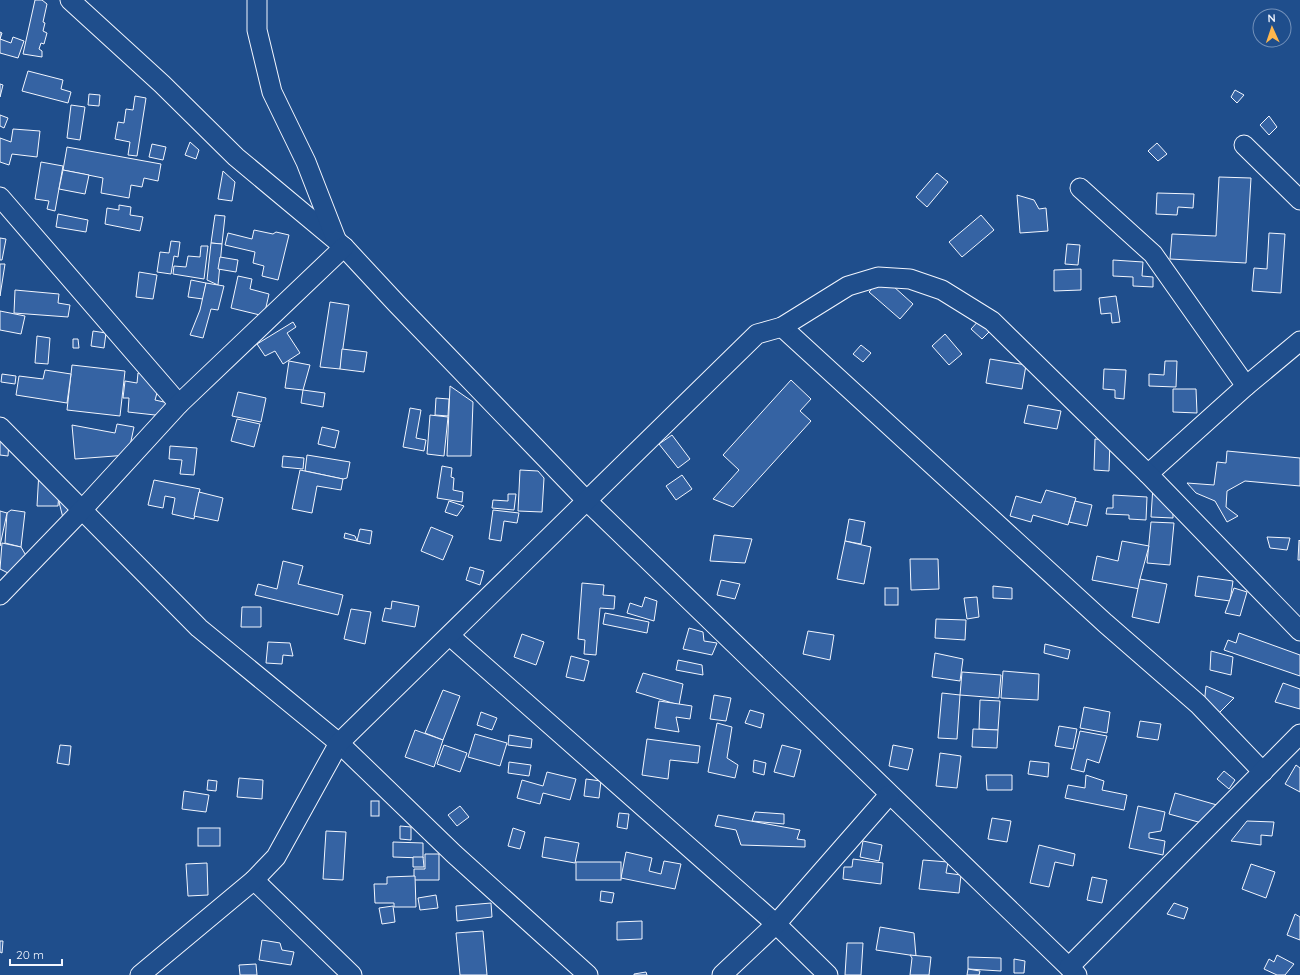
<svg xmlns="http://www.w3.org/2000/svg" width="1300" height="975" font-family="Quicksand,sans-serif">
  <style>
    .building { fill: #3563a3; stroke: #f2f6ff }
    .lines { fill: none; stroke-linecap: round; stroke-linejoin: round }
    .minor-casing { stroke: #f2f6ff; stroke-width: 21 }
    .minor { stroke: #1f4e8c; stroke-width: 19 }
  </style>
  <rect width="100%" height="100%" fill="#1f4e8c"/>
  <g class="building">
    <path d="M 35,0 L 42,0 L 47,4 L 43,22 L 45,23 L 43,31 L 47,33 L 44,44 L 41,43 L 39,49 L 42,51 L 42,57 L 23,54 Z"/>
    <path d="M 0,32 L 2,33 L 0,39 L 11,43 L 13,37 L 24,41 L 18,58 L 0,53 Z"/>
    <path d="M 28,71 L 63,80 L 61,89 L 71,92 L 68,103 L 22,91 Z"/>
    <path d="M 0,84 L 3,85 L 0,97 Z"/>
    <path d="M 1235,90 L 1244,95 L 1237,103 L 1231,97 Z"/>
    <path d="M 89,94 L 100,95 L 99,106 L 88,105 Z"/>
    <path d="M 135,96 L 146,98 L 137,156 L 128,155 L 130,142 L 115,139 L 118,122 L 124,123 L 126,109 L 133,110 Z"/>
    <path d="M 71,105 L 85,107 L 80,140 L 67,138 Z"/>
    <path d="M 0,115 L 8,118 L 4,128 L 0,126 Z"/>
    <path d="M 1269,116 L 1277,127 L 1269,135 L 1260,125 Z"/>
    <path d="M 13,129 L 40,131 L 37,157 L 12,154 L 9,165 L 0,162 L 0,138 L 11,142 Z"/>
    <path d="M 190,142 L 199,150 L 196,159 L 185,155 Z"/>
    <path d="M 1157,143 L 1167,154 L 1158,161 L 1148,151 Z"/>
    <path d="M 152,144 L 166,147 L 163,160 L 149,157 Z"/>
    <path d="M 67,147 L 161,164 L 158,181 L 144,178 L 142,187 L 131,185 L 129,198 L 101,193 L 103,178 L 63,170 Z"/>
    <path d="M 41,162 L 63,166 L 55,211 L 47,209 L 49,201 L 35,199 Z"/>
    <path d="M 63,170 L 89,175 L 85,194 L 59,189 Z"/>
    <path d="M 223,171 L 235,182 L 232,201 L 218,199 Z"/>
    <path d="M 937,173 L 948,182 L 927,207 L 916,197 Z"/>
    <path d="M 1219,177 L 1251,178 L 1246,263 L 1170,259 L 1172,234 L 1216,236 Z"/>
    <path d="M 1157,193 L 1194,194 L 1193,208 L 1178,207 L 1177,215 L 1156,214 Z"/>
    <path d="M 1017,195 L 1034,200 L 1039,209 L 1046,208 L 1048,231 L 1020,233 Z"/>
    <path d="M 119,205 L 131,207 L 130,215 L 143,217 L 140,231 L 105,224 L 107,208 L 119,210 Z"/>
    <path d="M 58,214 L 88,220 L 86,232 L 56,227 Z"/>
    <path d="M 215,215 L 225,216 L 222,244 L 211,243 Z"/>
    <path d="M 981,215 L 994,230 L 962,257 L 949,242 Z"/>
    <path d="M 254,230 L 273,234 L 276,232 L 289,235 L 278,280 L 262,276 L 264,266 L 253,263 L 255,252 L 225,245 L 228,233 L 252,239 Z"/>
    <path d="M 1269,233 L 1285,234 L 1281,293 L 1252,291 L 1254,268 L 1267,269 Z"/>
    <path d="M 0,238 L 6,239 L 2,260 L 0,260 Z"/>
    <path d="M 171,241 L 180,242 L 178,257 L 174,256 L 171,274 L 157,272 L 160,252 L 169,253 Z"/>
    <path d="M 211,243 L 222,244 L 218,285 L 207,280 Z"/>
    <path d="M 1067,244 L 1080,245 L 1078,265 L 1065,264 Z"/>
    <path d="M 201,246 L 208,246 L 204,279 L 173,274 L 174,266 L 186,267 L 188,256 L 200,257 Z"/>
    <path d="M 220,257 L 238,260 L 236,272 L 218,269 Z"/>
    <path d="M 1113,260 L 1143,262 L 1142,276 L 1153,277 L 1153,287 L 1133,286 L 1133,277 L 1113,276 Z"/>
    <path d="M 0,264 L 5,264 L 0,296 Z"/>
    <path d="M 1081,269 L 1081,290 L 1054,291 L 1054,270 Z"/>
    <path d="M 139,272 L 157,275 L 153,299 L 136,297 Z"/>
    <path d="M 238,276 L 252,279 L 250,289 L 269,294 L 264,316 L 231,308 Z"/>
    <path d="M 883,277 L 913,304 L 900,319 L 869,292 Z"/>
    <path d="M 191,280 L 206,283 L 203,299 L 188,297 Z"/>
    <path d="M 206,283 L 224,286 L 218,310 L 211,309 L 203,338 L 190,335 L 200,310 Z"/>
    <path d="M 15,290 L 59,294 L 58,303 L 70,305 L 68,317 L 14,313 Z"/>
    <path d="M 1116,296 L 1120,322 L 1112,323 L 1111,313 L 1101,314 L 1099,298 Z"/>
    <path d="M 330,302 L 349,305 L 340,369 L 320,367 Z"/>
    <path d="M 0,311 L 25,316 L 21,334 L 0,330 Z"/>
    <path d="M 982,317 L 993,328 L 982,339 L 971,329 Z"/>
    <path d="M 293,322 L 296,327 L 287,333 L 300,353 L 283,364 L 275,351 L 265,356 L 257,344 Z"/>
    <path d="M 93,331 L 106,333 L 104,348 L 91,346 Z"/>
    <path d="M 945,334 L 962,354 L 949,365 L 932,346 Z"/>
    <path d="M 37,336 L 50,338 L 48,364 L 35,363 Z"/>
    <path d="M 73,339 L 78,339 L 79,348 L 73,348 Z"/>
    <path d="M 861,345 L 871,353 L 863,362 L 853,354 Z"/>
    <path d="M 342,349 L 367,352 L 364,372 L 340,369 Z"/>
    <path d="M 990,359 L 1026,365 L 1022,389 L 986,383 Z"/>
    <path d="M 289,361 L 310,365 L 303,390 L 285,388 Z"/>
    <path d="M 1165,361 L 1177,361 L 1176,387 L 1149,386 L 1149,374 L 1164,375 Z"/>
    <path d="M 72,365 L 125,371 L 120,416 L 67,410 Z"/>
    <path d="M 1104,369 L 1126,370 L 1124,399 L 1115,398 L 1115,390 L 1103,389 Z"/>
    <path d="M 45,370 L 71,374 L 67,403 L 16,395 L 19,376 L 43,379 Z"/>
    <path d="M 138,373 L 150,374 L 159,386 L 155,400 L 173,404 L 164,416 L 128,412 L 129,398 L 123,398 L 125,381 L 137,383 Z"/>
    <path d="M 2,374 L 16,376 L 15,384 L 1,382 Z"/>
    <path d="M 791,380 L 811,399 L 800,411 L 811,421 L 733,507 L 713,499 L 739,470 L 723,455 Z"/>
    <path d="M 450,386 L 473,402 L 471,456 L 447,456 Z"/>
    <path d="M 1173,389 L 1196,389 L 1197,413 L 1173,412 Z"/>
    <path d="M 303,390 L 325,393 L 323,407 L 301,403 Z"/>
    <path d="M 238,392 L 266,398 L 261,422 L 232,416 Z"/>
    <path d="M 436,398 L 449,399 L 448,416 L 435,415 Z"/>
    <path d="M 1028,405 L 1061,411 L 1057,429 L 1024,423 Z"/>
    <path d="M 410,408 L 421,410 L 416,438 L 426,440 L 424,451 L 403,447 Z"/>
    <path d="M 430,415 L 448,417 L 444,456 L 427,454 Z"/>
    <path d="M 237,419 L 260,424 L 254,447 L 231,441 Z"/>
    <path d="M 117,424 L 134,427 L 128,455 L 75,459 L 72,425 L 115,433 Z"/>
    <path d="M 322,427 L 339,431 L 335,448 L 318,444 Z"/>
    <path d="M 0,433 L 9,441 L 8,456 L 0,455 Z"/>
    <path d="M 672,435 L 690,459 L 678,468 L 659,444 Z"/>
    <path d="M 1095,439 L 1110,440 L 1109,471 L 1094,470 Z"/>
    <path d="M 170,446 L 197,448 L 194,475 L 180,474 L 182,460 L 169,459 Z"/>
    <path d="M 1227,451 L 1300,458 L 1300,486 L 1245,481 L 1227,491 L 1226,507 L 1238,516 L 1227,522 L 1215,501 L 1196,493 L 1187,483 L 1214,485 L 1217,462 L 1226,463 Z"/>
    <path d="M 307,455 L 350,462 L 347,478 L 343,479 L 305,471 Z"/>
    <path d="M 283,456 L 304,458 L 303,469 L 282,467 Z"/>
    <path d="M 442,466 L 452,468 L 451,477 L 454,478 L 453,490 L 463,492 L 462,502 L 437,498 Z"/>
    <path d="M 300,470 L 343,479 L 341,490 L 317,486 L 312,513 L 292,509 Z"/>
    <path d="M 520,470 L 538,471 L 544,478 L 542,512 L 518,511 Z"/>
    <path d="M 39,471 L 59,492 L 58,506 L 37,506 Z"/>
    <path d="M 682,475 L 692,489 L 676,500 L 666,486 Z"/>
    <path d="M 154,480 L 200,489 L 194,519 L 172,514 L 175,498 L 165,496 L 163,508 L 148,505 Z"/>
    <path d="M 1153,486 L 1173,508 L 1173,518 L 1151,517 Z"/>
    <path d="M 1046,490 L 1076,498 L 1068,525 L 1033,515 L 1031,522 L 1010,516 L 1016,496 L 1041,503 Z"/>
    <path d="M 199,492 L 223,498 L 218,521 L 194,516 Z"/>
    <path d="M 508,494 L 516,494 L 514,510 L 492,508 L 493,500 L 508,501 Z"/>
    <path d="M 1113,495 L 1147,497 L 1146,520 L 1129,519 L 1129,515 L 1106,514 L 1107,508 L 1113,508 Z"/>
    <path d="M 66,500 L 76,510 L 64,522 L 59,502 Z"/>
    <path d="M 449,501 L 464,506 L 457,516 L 445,512 Z"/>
    <path d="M 1075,501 L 1092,505 L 1087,526 L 1069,522 Z"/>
    <path d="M 11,510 L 25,512 L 21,547 L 5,543 L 7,513 Z"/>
    <path d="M 493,510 L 519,513 L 517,523 L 504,521 L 501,541 L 489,539 Z"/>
    <path d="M 0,511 L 7,513 L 0,546 Z"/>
    <path d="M 849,519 L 865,522 L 861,544 L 845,541 Z"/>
    <path d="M 1151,522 L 1174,523 L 1170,565 L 1147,563 Z"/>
    <path d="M 431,527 L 453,536 L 443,560 L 421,551 Z"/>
    <path d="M 360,529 L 372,531 L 370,544 L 357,541 Z"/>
    <path d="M 345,533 L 355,536 L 357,541 L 344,538 Z"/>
    <path d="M 714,535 L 752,539 L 745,563 L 710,561 Z"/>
    <path d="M 1267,537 L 1290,538 L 1287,550 L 1270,548 Z"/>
    <path d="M 1299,540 L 1300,541 L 1300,560 L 1298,560 Z"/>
    <path d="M 845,541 L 871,547 L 864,584 L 837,579 Z"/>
    <path d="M 1122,541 L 1149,546 L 1140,579 L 1140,589 L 1092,580 L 1097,556 L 1118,561 Z"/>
    <path d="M 2,543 L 21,547 L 28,559 L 12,575 L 0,569 Z"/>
    <path d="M 910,559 L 938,559 L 939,589 L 911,590 Z"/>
    <path d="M 283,561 L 303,566 L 298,584 L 343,595 L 338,615 L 255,595 L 258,584 L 277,589 Z"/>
    <path d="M 470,567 L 484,571 L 480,585 L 466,580 Z"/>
    <path d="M 1198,576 L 1233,581 L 1230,601 L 1195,596 Z"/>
    <path d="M 1140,579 L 1167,584 L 1159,623 L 1132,617 Z"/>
    <path d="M 721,580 L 740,584 L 735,599 L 717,595 Z"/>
    <path d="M 582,583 L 604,585 L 603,595 L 615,596 L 614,609 L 600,608 L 596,655 L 584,654 L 585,640 L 578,639 Z"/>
    <path d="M 993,586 L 1012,588 L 1012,599 L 993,598 Z"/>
    <rect x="885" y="588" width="13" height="17"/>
    <path d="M 1234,588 L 1247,592 L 1240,616 L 1225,613 Z"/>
    <path d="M 645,597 L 657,601 L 654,621 L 627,613 L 630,603 L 642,607 Z"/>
    <path d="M 977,597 L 979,617 L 967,619 L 964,598 Z"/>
    <path d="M 392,601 L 419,606 L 415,627 L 382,621 L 385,608 L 391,609 Z"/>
    <path d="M 242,607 L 261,607 L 261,627 L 241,627 Z"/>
    <path d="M 351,609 L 371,612 L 365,644 L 344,639 Z"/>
    <path d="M 605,613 L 649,622 L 647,633 L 603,624 Z"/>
    <path d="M 936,619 L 966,620 L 965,640 L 935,638 Z"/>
    <path d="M 689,628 L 703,632 L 704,641 L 717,643 L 712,655 L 683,649 Z"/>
    <path d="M 808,631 L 834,635 L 830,660 L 803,654 Z"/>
    <path d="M 1239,633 L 1300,655 L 1300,676 L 1224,650 L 1228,640 L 1236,643 Z"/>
    <path d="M 522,634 L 544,642 L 536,665 L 514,657 Z"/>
    <path d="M 268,642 L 290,643 L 293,656 L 283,655 L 282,664 L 266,663 Z"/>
    <path d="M 1045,644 L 1070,650 L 1068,659 L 1044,653 Z"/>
    <path d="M 1211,651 L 1233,657 L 1231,675 L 1210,670 Z"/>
    <path d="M 935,653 L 963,659 L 960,681 L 932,677 Z"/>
    <path d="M 571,656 L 589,661 L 584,681 L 566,677 Z"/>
    <path d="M 678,660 L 702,665 L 703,675 L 676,670 Z"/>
    <path d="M 1003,671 L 1039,674 L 1038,700 L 1001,698 Z"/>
    <path d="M 962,672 L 1001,675 L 999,698 L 960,695 Z"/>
    <path d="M 643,673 L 683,684 L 679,705 L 636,692 Z"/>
    <path d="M 1283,683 L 1300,689 L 1300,709 L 1275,702 Z"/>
    <path d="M 1206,686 L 1234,698 L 1216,716 L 1204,705 Z"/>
    <path d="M 443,690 L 460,696 L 443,740 L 425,733 Z"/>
    <path d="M 942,693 L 960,695 L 957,739 L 938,738 Z"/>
    <path d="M 714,695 L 731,698 L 726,721 L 710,719 Z"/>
    <path d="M 980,700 L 1000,701 L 998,730 L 979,729 Z"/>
    <path d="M 659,701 L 692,706 L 690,719 L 676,717 L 679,732 L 655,728 Z"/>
    <path d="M 1084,707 L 1110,712 L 1107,733 L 1080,728 Z"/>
    <path d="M 750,710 L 764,714 L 761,728 L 745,723 Z"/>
    <path d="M 481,712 L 497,718 L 492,730 L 477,725 Z"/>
    <path d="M 1140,721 L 1161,724 L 1158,740 L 1137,737 Z"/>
    <path d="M 717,723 L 732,727 L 727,758 L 738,765 L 735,778 L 708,772 Z"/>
    <path d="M 1059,726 L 1077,729 L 1073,749 L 1055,746 Z"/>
    <path d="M 973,729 L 998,730 L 997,748 L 972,747 Z"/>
    <path d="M 415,730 L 443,740 L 434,767 L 405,757 Z"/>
    <path d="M 1080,731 L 1107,736 L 1099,763 L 1087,759 L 1084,772 L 1071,769 Z"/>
    <path d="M 475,734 L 507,743 L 500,766 L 468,757 Z"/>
    <path d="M 509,735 L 532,739 L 531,748 L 508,745 Z"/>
    <path d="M 647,739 L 700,746 L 698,763 L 670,760 L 668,779 L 642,775 Z"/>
    <path d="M 60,745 L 71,746 L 69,765 L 57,763 Z"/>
    <path d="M 444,745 L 467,753 L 460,772 L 437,764 Z"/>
    <path d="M 782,745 L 801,750 L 794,777 L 774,772 Z"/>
    <path d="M 893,745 L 913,749 L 908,770 L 889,766 Z"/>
    <path d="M 940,753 L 961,756 L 957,788 L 936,786 Z"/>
    <path d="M 754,760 L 766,763 L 764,775 L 753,772 Z"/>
    <path d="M 1030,761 L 1049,763 L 1048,777 L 1028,774 Z"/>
    <path d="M 509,762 L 531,765 L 529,776 L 508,773 Z"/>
    <path d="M 1296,765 L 1300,768 L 1300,792 L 1285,784 Z"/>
    <path d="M 1224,771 L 1235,780 L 1229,789 L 1217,779 Z"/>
    <path d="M 547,772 L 576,779 L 570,800 L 543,793 L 540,804 L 517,798 L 522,780 L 543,786 Z"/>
    <path d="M 986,775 L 1012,775 L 1012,790 L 987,790 Z"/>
    <path d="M 1086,775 L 1104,781 L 1102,790 L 1127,795 L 1124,810 L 1065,798 L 1068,785 L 1085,788 Z"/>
    <path d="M 239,778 L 263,780 L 262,799 L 237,797 Z"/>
    <path d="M 586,779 L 601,781 L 599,798 L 584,796 Z"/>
    <path d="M 208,780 L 217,781 L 216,791 L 207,790 Z"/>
    <path d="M 184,791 L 209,795 L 206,812 L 182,809 Z"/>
    <path d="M 1175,793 L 1217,805 L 1202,823 L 1169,814 Z"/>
    <rect x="371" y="801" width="8" height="15"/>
    <path d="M 460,806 L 469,817 L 457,826 L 448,815 Z"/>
    <path d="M 1138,806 L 1165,812 L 1161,831 L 1149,833 L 1149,838 L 1165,841 L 1163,855 L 1129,848 Z"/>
    <path d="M 755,812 L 784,814 L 784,824 L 752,821 Z"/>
    <path d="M 619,813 L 629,814 L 627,829 L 617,827 Z"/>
    <path d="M 718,815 L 800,830 L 797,839 L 805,840 L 805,847 L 741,845 L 736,830 L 715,826 Z"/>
    <path d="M 992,818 L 1011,821 L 1007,842 L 988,839 Z"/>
    <path d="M 1247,821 L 1274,822 L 1272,836 L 1261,835 L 1261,845 L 1231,841 Z"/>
    <path d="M 400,826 L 411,827 L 411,840 L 400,839 Z"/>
    <rect x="198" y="828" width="22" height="18"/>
    <path d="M 513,828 L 525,832 L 520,849 L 508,846 Z"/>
    <path d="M 326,831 L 346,832 L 343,880 L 323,879 Z"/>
    <path d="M 545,837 L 579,843 L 575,863 L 542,857 Z"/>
    <path d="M 863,841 L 882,845 L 879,861 L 860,857 Z"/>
    <path d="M 393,842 L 423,843 L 423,858 L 393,857 Z"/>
    <path d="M 1039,845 L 1075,854 L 1073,866 L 1055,862 L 1049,887 L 1030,883 Z"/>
    <path d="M 626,852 L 652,858 L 649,871 L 661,874 L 664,861 L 681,864 L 675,889 L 621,878 Z"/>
    <path d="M 425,854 L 439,854 L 439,880 L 414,880 L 414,869 L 425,869 Z"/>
    <path d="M 413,857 L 423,857 L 424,867 L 413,867 Z"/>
    <path d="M 853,859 L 883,863 L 881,884 L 843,879 L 844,867 L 852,867 Z"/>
    <path d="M 923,860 L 948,862 L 946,873 L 961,875 L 959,893 L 919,889 Z"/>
    <rect x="576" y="862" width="45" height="18"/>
    <path d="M 207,863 L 208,895 L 188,896 L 186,864 Z"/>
    <path d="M 1251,864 L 1275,872 L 1266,898 L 1242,889 Z"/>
    <path d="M 415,876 L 416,907 L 394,907 L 394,903 L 375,903 L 374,884 L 387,884 L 387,877 Z"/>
    <path d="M 1092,877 L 1107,880 L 1102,903 L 1087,900 Z"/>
    <path d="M 601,891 L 614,893 L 612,903 L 600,901 Z"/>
    <path d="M 436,895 L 438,908 L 420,910 L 418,898 Z"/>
    <path d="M 491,903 L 492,917 L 457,921 L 456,906 Z"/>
    <path d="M 1174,903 L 1188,908 L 1184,919 L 1167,914 Z"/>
    <path d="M 393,906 L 395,922 L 382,924 L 379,908 Z"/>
    <path d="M 1295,914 L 1300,917 L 1300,940 L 1287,935 Z"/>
    <path d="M 642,921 L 642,939 L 617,940 L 617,922 Z"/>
    <path d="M 880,927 L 914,933 L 916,956 L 876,950 Z"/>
    <path d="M 483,931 L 487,975 L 460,975 L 456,933 Z"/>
    <path d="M 262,940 L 280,943 L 282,950 L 294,952 L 291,965 L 259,960 Z"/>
    <path d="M 0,941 L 3,941 L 2,953 L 0,952 Z"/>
    <path d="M 847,943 L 863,943 L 861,975 L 845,975 Z"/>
    <path d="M 910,955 L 931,957 L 929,975 L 910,975 L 912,958 Z"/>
    <path d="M 1277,955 L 1294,964 L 1285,975 L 1277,975 L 1264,969 L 1269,959 L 1274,962 Z"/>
    <path d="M 968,957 L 1001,958 L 1001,971 L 968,969 Z"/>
    <path d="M 1014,959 L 1025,961 L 1024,973 L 1014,973 Z"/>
    <path d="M 256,964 L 257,975 L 240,975 L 239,965 Z"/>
    <path d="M 968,969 L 980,971 L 979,975 L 967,975 Z"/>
    <path d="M 646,972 L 647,975 L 634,975 L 634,974 Z"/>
  </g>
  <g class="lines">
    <defs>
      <g id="minor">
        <path d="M 70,0 L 162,84 L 236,157 L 344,247 L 396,303 L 586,500 L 1077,975"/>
        <path d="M 257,0 L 257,30 L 272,92 L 306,162 L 336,239"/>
        <path d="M 1244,145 L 1300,200"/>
        <path d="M 1080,188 L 1153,254 L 1246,386"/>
        <path d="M 0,197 L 179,404"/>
        <path d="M 782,327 L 1105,623 L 1198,704 L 1263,772"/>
        <path d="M 0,427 L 199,628 L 339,743 L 454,854 L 588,975"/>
        <path d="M 1148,474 L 1246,386 L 1300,341"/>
        <path d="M 0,595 L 81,511 L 179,404 L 344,247"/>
        <path d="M 450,636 L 776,924 L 828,975"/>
        <path d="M 254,880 L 352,975"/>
        <path d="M 1069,967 L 1300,734"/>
        <path d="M 140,975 L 254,880 L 276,857 L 339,743 L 757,334 L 782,327 L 848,286 L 878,277 L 910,279 L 942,290 L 992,321 L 1148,474 L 1300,631"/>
        <path d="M 722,975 L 776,924 L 889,795"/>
      </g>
    </defs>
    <use href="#minor" class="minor-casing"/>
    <use href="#minor" class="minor"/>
  </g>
  <g transform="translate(1272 28) rotate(357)"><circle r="19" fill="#1f4e8c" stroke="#7391ba"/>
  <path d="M0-3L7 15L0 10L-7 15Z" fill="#ffb74d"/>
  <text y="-6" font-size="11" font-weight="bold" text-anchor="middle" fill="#f2f6ff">N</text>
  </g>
  <path d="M10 959v6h52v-6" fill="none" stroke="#f2f6ff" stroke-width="2"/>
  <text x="16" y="959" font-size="12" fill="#f2f6ff" stroke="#1f4e8c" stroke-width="3" paint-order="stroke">20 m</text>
</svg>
